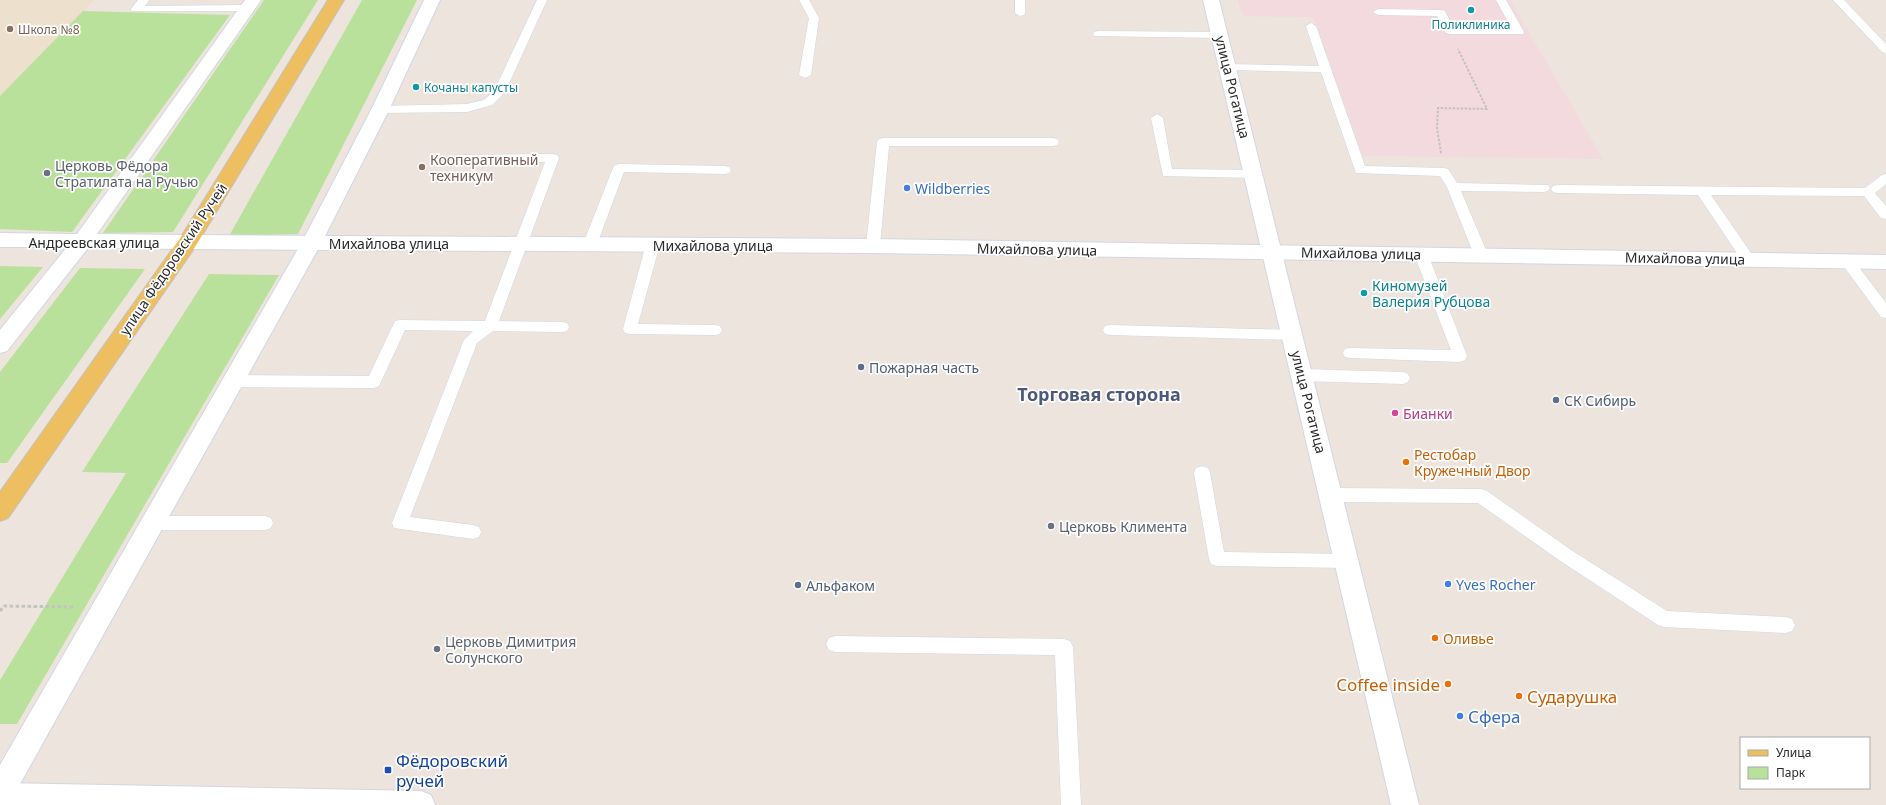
<svg xmlns="http://www.w3.org/2000/svg" width="1886" height="805" font-family="'Noto Sans',sans-serif">
  <style>
    .education { fill: #ede0cd }
    .medical { fill: #f3dade }
    .green { fill: #bae19b }
    .lines { fill: none; stroke-linecap: round; stroke-linejoin: round }
    .lane-casing { stroke: #d2d7e3; stroke-width: 1 }
    .street-casing { stroke: #d2d7e3; stroke-width: 2 }
    .secondary-casing { stroke: #d2d7e3; stroke-width: 2 }
    .primary-casing { stroke: #c3c3c3; stroke-width: 2 }
    .path-far1 { stroke: #c3c3c3; stroke-width: 2; stroke-dasharray: 2.5 1.5; stroke-linecap: butt }
    .path { stroke: #c3c3c3; stroke-width: 3; stroke-dasharray: 3.5 2.5; stroke-linecap: butt }
    .lane { fill: #fff; fill-rule: evenodd }
    .street { fill: #fff; fill-rule: evenodd }
    .secondary { fill: #fff; fill-rule: evenodd }
    .primary { fill: #edbf61; fill-rule: evenodd }
    .culture-dot { fill: #0f9aa8; stroke: #fff; stroke-width: 1.5 }
    .education-dot { fill: #8d6e63; stroke: #fff; stroke-width: 1.5 }
    .worship-dot { fill: #6b7280; stroke: #fff; stroke-width: 1.5 }
    .shop-dot { fill: #3f7fe0; stroke: #fff; stroke-width: 1.5 }
    .service-dot { fill: #5c6f8a; stroke: #fff; stroke-width: 1.5 }
    .hotel-dot { fill: #d1479c; stroke: #fff; stroke-width: 1.5 }
    .food-dot { fill: #e8710a; stroke: #fff; stroke-width: 1.5 }
    .transit-dot { fill: #1a4fb4; stroke: #fff; stroke-width: 1.5 }
    .labels { text-anchor: middle; dominant-baseline: central; stroke-width: 3.5; stroke-linejoin: round; paint-order: stroke }
    .far-culture-label { font-size: 12px; fill: #0d838f; stroke: #fff }
    .far-education-label { font-size: 12px; fill: #785e54; stroke: #fff; text-anchor: start }
    .street-label { font-size: 14px; fill: #2a2a2a; stroke: #fff }
    .education-label { font-size: 14px; fill: #785e54; stroke: #fff; text-anchor: start }
    .worship-label { font-size: 14px; fill: #5b616d; stroke: #fff; text-anchor: start }
    .shop-label { font-size: 14px; fill: #366cbe; stroke: #fff; text-anchor: start }
    .culture-label { font-size: 14px; fill: #0d838f; stroke: #fff; text-anchor: start }
    .service-label { font-size: 14px; fill: #4e5e75; stroke: #fff; text-anchor: start }
    .hotel-label { font-size: 14px; fill: #b23c85; stroke: #fff; text-anchor: start }
    .food-label { font-size: 14px; fill: #c56008; stroke: #fff; text-anchor: start }
    .near-food-label { font-size: 17px; fill: #c56008; stroke: #fff; text-anchor: end }
    .near-shop-label { font-size: 17px; fill: #366cbe; stroke: #fff; text-anchor: start }
    .near-transit-label { font-size: 17px; fill: #164399; stroke: #fff; text-anchor: start }
    .district-label { font-size: 18px; font-weight: bold; fill: #4c597a; stroke: #fff }
  </style>
  <rect width="100%" height="100%" fill="#ece4dd"/>
  <path class="education" d="M 0,0 L 94,0 L 0,96 Z"/>
  <path class="medical" d="M 1238,0 L 1510,0 L 1603,159 L 1363,156 L 1313,17 L 1243,16 Z"/>
  <g class="green">
    <path d="M 264,0 L 318,0 L 173,232 L 103,233 Z"/>
    <path d="M 362,0 L 417,0 L 298,234 L 229,236 Z"/>
    <path d="M 83,11 L 230,15 L 72,232 L 0,229 L 0,96 Z"/>
    <path d="M 0,266 L 43,267 L 0,319 Z"/>
    <path d="M 80,268 L 145,269 L 7,463 L 0,463 L 0,372 Z"/>
    <path d="M 209,274 L 279,275 L 17,724 L 0,724 L 0,680 L 126,473 L 82,472 Z"/>
  </g>
  <g class="lines">
    <defs>
      <g id="lane">
        <path d="M 138,0 L 149,0 L 145,6 L 247,5 L 252,8 L 247,11 L 132,11 L 131,9 Z"/>
        <path d="M 537,0 L 547,0 L 505,92 L 492,105 L 467,112 L 376,113 L 374,110 L 376,107 L 380,106 L 467,104 L 484,100 L 494,91 Z"/>
        <path d="M 799,0 L 809,0 L 819,18 L 811,75 L 805,78 L 799,75 L 809,18 Z"/>
        <path d="M 1015,0 L 1025,0 L 1025,13 L 1024,15 L 1020,16 L 1015,13 Z"/>
        <path d="M 1496,0 L 1506,0 L 1524,32 L 1523,34 L 1450,34 L 1446,33 L 1437,16 L 1378,15 L 1373,12 L 1378,9 L 1441,10 L 1445,11 L 1454,28 L 1512,29 Z"/>
        <path d="M 1833,0 L 1844,0 L 1886,44 L 1886,53 L 1882,52 Z"/>
        <path d="M 1311,23 L 1316,26 L 1365,166 L 1444,168 L 1448,169 L 1457,183 L 1548,185 L 1550,188 L 1548,191 L 1544,192 L 1461,191 L 1488,255 L 1486,258 L 1481,260 L 1476,258 L 1474,255 L 1447,187 L 1440,176 L 1356,173 L 1321,72 L 1228,70 L 1222,67 L 1228,64 L 1319,66 L 1306,26 Z"/>
        <path d="M 1098,31 L 1220,32 L 1225,35 L 1220,38 L 1094,36 L 1093,34 L 1094,32 Z"/>
        <path d="M 1157,114 L 1163,118 L 1172,169 L 1254,170 L 1258,171 L 1260,174 L 1258,177 L 1254,178 L 1163,176 L 1151,118 Z"/>
        <path d="M 883,138 L 1053,138 L 1057,139 L 1059,142 L 1057,145 L 1053,146 L 889,146 L 880,246 L 878,249 L 873,251 L 868,249 L 866,246 L 877,142 L 879,139 Z"/>
        <path d="M 553,154 L 557,155 L 559,158 L 499,321 L 562,322 L 567,323 L 569,327 L 567,331 L 562,332 L 493,331 L 477,343 L 410,517 L 473,525 L 479,527 L 481,532 L 479,537 L 473,539 L 394,528 L 392,523 L 464,340 L 473,331 L 405,330 L 379,386 L 374,388 L 234,387 L 229,385 L 227,381 L 229,377 L 234,375 L 369,376 L 395,321 L 400,320 L 485,321 L 545,162 L 463,163 L 459,162 L 457,159 L 459,156 L 463,155 Z"/>
        <path d="M 619,164 L 725,166 L 729,167 L 731,170 L 729,173 L 725,174 L 624,172 L 597,244 L 595,247 L 590,249 L 585,247 L 583,244 L 613,168 L 615,165 Z"/>
        <path d="M 1886,174 L 1886,184 L 1875,193 L 1886,206 L 1886,219 L 1881,218 L 1864,196 L 1711,195 L 1755,259 L 1753,262 L 1748,264 L 1743,262 L 1698,195 L 1557,193 L 1553,192 L 1551,189 L 1553,186 L 1557,185 L 1865,188 L 1882,175 Z"/>
        <path d="M 653,239 L 658,241 L 660,244 L 638,324 L 715,325 L 720,326 L 722,330 L 720,334 L 715,335 L 630,334 L 625,333 L 623,329 L 646,244 L 648,241 Z"/>
        <path d="M 1421,249 L 1426,251 L 1428,254 L 1467,356 L 1465,360 L 1460,362 L 1350,358 L 1345,357 L 1343,353 L 1345,349 L 1350,348 L 1451,350 L 1414,254 L 1416,251 Z"/>
        <path d="M 1847,256 L 1852,258 L 1886,303 L 1886,318 L 1881,317 L 1842,264 L 1840,261 L 1842,258 Z"/>
        <path d="M 1110,325 L 1293,330 L 1298,331 L 1300,335 L 1298,339 L 1293,340 L 1110,335 L 1105,334 L 1103,330 L 1105,326 Z"/>
        <path d="M 1302,369 L 1403,372 L 1408,374 L 1410,378 L 1408,382 L 1403,384 L 1302,381 L 1297,379 L 1295,375 L 1297,371 Z"/>
        <path d="M 1202,466 L 1208,468 L 1210,473 L 1224,552 L 1347,554 L 1353,556 L 1355,561 L 1353,566 L 1347,568 L 1217,566 L 1211,564 L 1209,559 L 1194,473 L 1196,468 Z"/>
        <path d="M 1331,488 L 1481,489 L 1487,491 L 1571,550 L 1667,611 L 1786,617 L 1792,619 L 1795,625 L 1792,631 L 1786,633 L 1664,627 L 1658,625 L 1559,560 L 1478,503 L 1331,502 L 1325,500 L 1323,495 L 1325,490 Z"/>
        <path d="M 154,516 L 265,516 L 271,518 L 273,523 L 271,528 L 265,530 L 154,530 L 148,528 L 146,523 L 148,518 Z"/>
        <path d="M 835,636 L 1064,639 L 1070,641 L 1073,647 L 1081,805 L 1061,805 L 1055,655 L 835,652 L 829,650 L 826,644 L 829,638 Z"/>
      </g>
      <g id="street">
        <path d="M 245,0 L 261,0 L 97,234 L 188,235 L 195,237 L 198,242 L 195,247 L 188,249 L 88,248 L 7,351 L 0,353 L 0,330 L 67,247 L 0,247 L 0,233 L 77,234 Z"/>
        <path d="M 424,0 L 440,0 L 389,110 L 322,242 L 10,802 L 0,805 L 0,765 L 302,242 L 371,110 Z"/>
        <path d="M 1203,0 L 1219,0 L 1419,805 L 1391,805 Z"/>
      </g>
      <g id="secondary">
        <path d="M 188,235 L 873,239 L 1886,255 L 1886,269 L 873,253 L 188,249 L 181,247 L 178,242 L 181,237 Z"/>
        <path d="M 0,783 L 421,791 L 431,795 L 435,805 L 0,805 Z"/>
      </g>
      <path id="primary" d="M 328,0 L 344,0 L 195,247 L 8,518 L 0,521 L 0,492 L 181,237 Z"/>
    </defs>
    <use href="#lane" class="lane-casing"/>
    <use href="#street" class="street-casing"/>
    <use href="#secondary" class="secondary-casing"/>
    <use href="#primary" class="primary-casing"/>
    <path class="path-far1" d="M 1441,153 L 1437,128 L 1438,108 L 1487,109 L 1458,49"/>
    <path class="path" d="M 0,611 L 4,606 L 75,607"/>
    <use href="#lane" class="lane"/>
    <use href="#street" class="street"/>
    <use href="#secondary" class="secondary"/>
    <use href="#primary" class="primary"/>
  </g>
  <g class="culture-dot">
    <circle cx="1471" cy="10" r="4"/>
    <circle cx="416" cy="87" r="4"/>
    <circle cx="1364" cy="293" r="4"/>
  </g>
  <g class="education-dot">
    <circle cx="10" cy="29" r="4"/>
    <circle cx="422" cy="167" r="4"/>
  </g>
  <g class="worship-dot">
    <circle cx="47" cy="173" r="4"/>
    <circle cx="1051" cy="526" r="4"/>
    <circle cx="437" cy="649" r="4"/>
  </g>
  <g class="shop-dot">
    <circle cx="907" cy="188" r="4"/>
    <circle cx="1448" cy="584" r="4"/>
    <circle cx="1460" cy="716" r="4"/>
  </g>
  <g class="service-dot">
    <circle cx="861" cy="367" r="4"/>
    <circle cx="1556" cy="400" r="4"/>
    <circle cx="798" cy="585" r="4"/>
  </g>
  <circle class="hotel-dot" cx="1395" cy="413" r="4"/>
  <g class="food-dot">
    <circle cx="1406" cy="462" r="4"/>
    <circle cx="1435" cy="638" r="4"/>
    <circle cx="1448" cy="684" r="4"/>
    <circle cx="1519" cy="696" r="4"/>
  </g>
  <rect class="transit-dot" x="384" y="766" width="8" height="8" rx="2"/>
  <g class="labels">
    <g class="far-culture-label">
      <text x="1471" y="24">Поликлиника</text>
      <text x="424" y="87" text-anchor="start">Кочаны капусты</text>
    </g>
    <g class="far-education-label">
      <text x="18" y="29">Школа №8</text>
    </g>
    <g class="street-label">
      <text transform="translate(1233 87) rotate(76)">улица Рогатица</text>
      <text x="94" y="242">Андреевская улица</text>
      <text x="389" y="243">Михайлова улица</text>
      <text x="713" y="245">Михайлова улица</text>
      <text transform="translate(1037 249) rotate(1)">Михайлова улица</text>
      <text transform="translate(1361 253) rotate(1)">Михайлова улица</text>
      <text transform="translate(1685 258) rotate(1)">Михайлова улица</text>
      <text transform="translate(173 259) rotate(-56)">улица Фёдоровский Ручей</text>
      <text transform="translate(1309 402) rotate(76)">улица Рогатица</text>
    </g>
    <g class="education-label">
      <text x="430" y="159">Кооперативный<tspan x="430" dy="16">техникум</tspan></text>
    </g>
    <g class="worship-label">
      <text x="55" y="165">Церковь Фёдора<tspan x="55" dy="16">Стратилата на Ручью</tspan></text>
      <text x="1059" y="526">Церковь Климента</text>
      <text x="445" y="641">Церковь Димитрия<tspan x="445" dy="16">Солунского</tspan></text>
    </g>
    <g class="shop-label">
      <text x="915" y="188">Wildberries</text>
      <text x="1456" y="584">Yves Rocher</text>
    </g>
    <g class="culture-label">
      <text x="1372" y="285">Киномузей<tspan x="1372" dy="16">Валерия Рубцова</tspan></text>
    </g>
    <g class="service-label">
      <text x="869" y="367">Пожарная часть</text>
      <text x="1564" y="400">СК Сибирь</text>
      <text x="806" y="585">Альфаком</text>
    </g>
    <g class="hotel-label">
      <text x="1403" y="413">Бианки</text>
    </g>
    <g class="food-label">
      <text x="1414" y="454">Рестобар<tspan x="1414" dy="16">Кружечный Двор</tspan></text>
      <text x="1443" y="638">Оливье</text>
    </g>
    <g class="near-food-label">
      <text x="1440" y="684">Coffee inside</text>
      <text x="1527" y="696" text-anchor="start">Сударушка</text>
    </g>
    <g class="near-shop-label">
      <text x="1468" y="716">Сфера</text>
    </g>
    <g class="near-transit-label">
      <text x="396" y="760">Фёдоровский<tspan x="396" dy="20">ручей</tspan></text>
    </g>
    <g class="district-label">
      <text x="1099" y="394">Торговая сторона</text>
    </g>
  </g>
  <rect x="1740" y="737" width="130" height="52" fill="#ffffff" stroke="#aaaaaa"/>
  <rect x="1748" y="750" width="20" height="6" fill="#edbf61" stroke="#aaaaaa"/>
  <text x="1776" y="757" font-size="12" fill="#2a2a2a">Улица</text>
  <rect x="1748" y="767" width="20" height="12" fill="#bae19b" stroke="#aaaaaa"/>
  <text x="1776" y="777" font-size="12" fill="#2a2a2a">Парк</text>
</svg>
